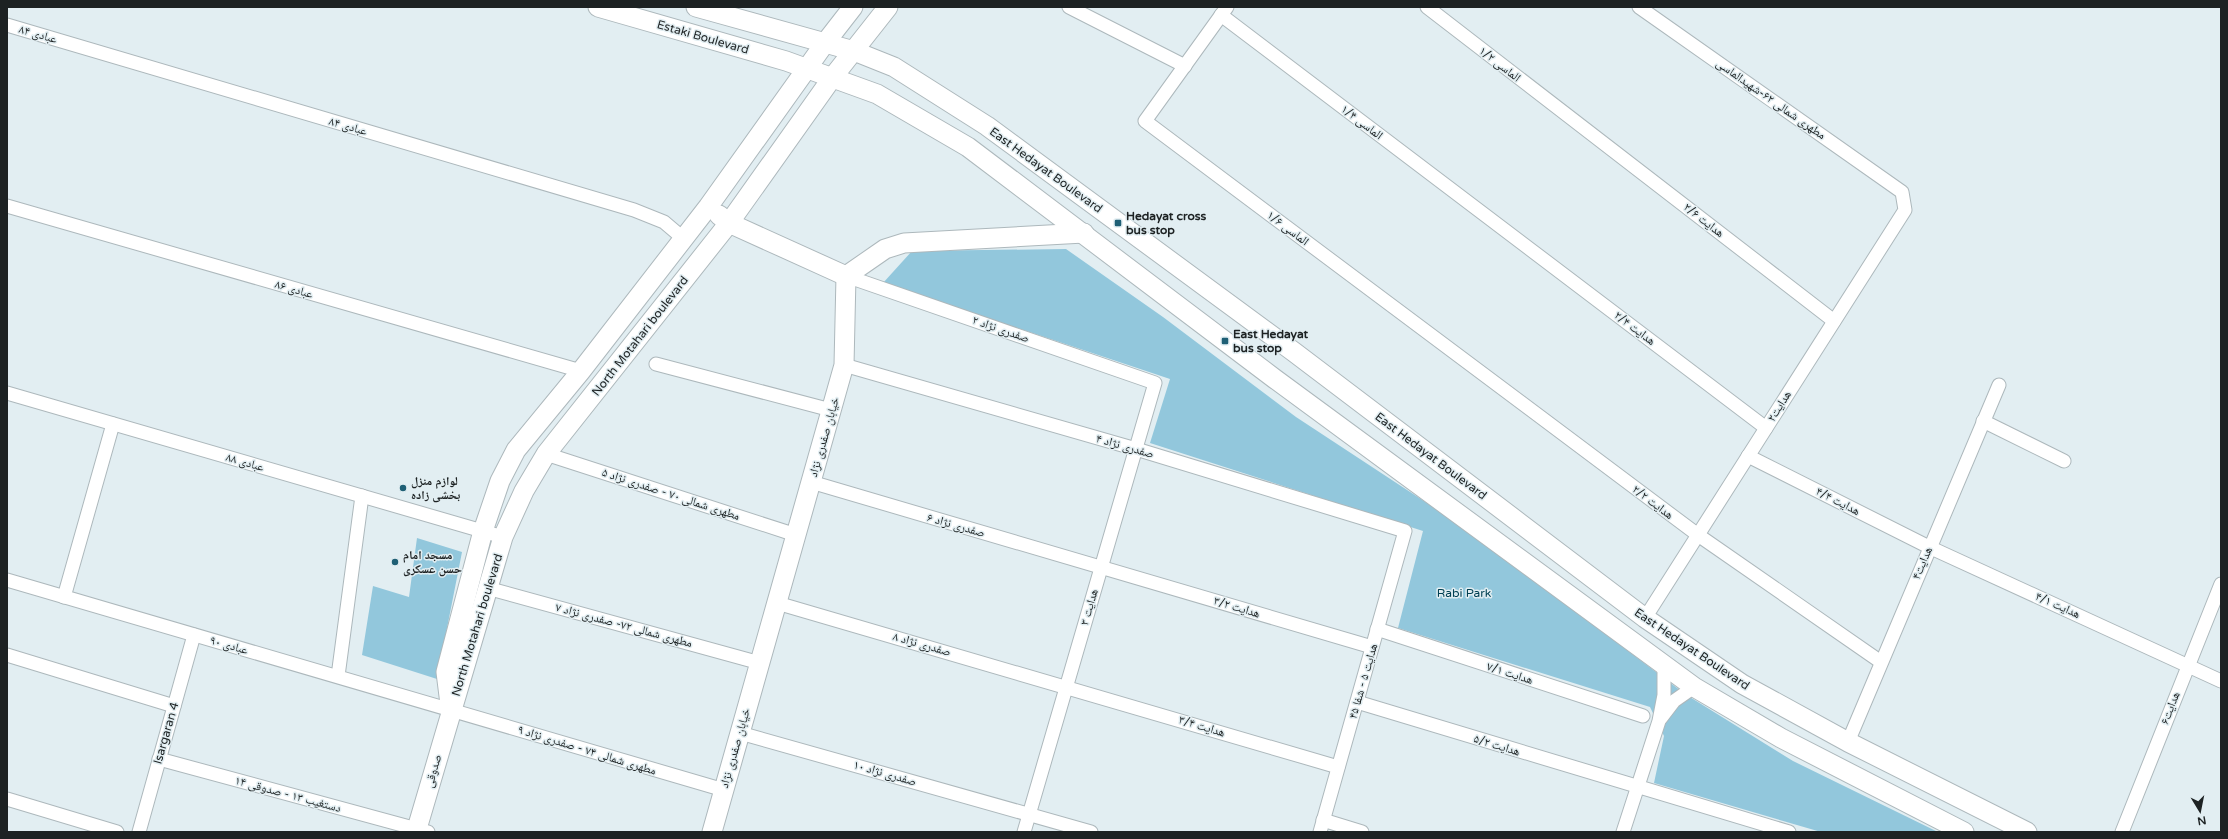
<svg xmlns="http://www.w3.org/2000/svg" width="2228" height="839" font-family="'Varela Round','Noto Naskh Arabic',sans-serif">
  <style>
    .green { fill: #92c7dc }
    .lines { fill: none; stroke-linecap: round; stroke-linejoin: round }
    .street-casing { stroke: #adb8bc; stroke-width: 15 }
    .secondary-casing { stroke: #adb8bc; stroke-width: 21 }
    .street { stroke: #fff; stroke-width: 13 }
    .secondary { stroke: #fff; stroke-width: 19 }
    .poi-dot { fill: #1f5f75; stroke: #e2eef2; stroke-width: 1.5 }
    .labels { text-anchor: middle; dominant-baseline: central; stroke-width: 3; stroke-linejoin: round; paint-order: stroke }
    .street-label { font-size: 12px; fill: #1d2223; stroke: #e2eef2 }
    .poi-label { font-size: 12px; font-weight: bold; fill: #1d2223; stroke: #e2eef2; text-anchor: start }
    .park-label { font-size: 12px; fill: #014053; stroke: #e2eef2 }
  </style>
  <rect width="100%" height="100%" fill="#e2eef2"/>
  <g class="green">
    <path d="M 1066,249 L 1163,317 L 1296,417 L 1471,532 L 1685,694 L 1793,761 L 1938,832 L 1821,832 L 1654,783 L 1664,736 L 1650,707 L 1398,628 L 1423,531 L 1150,443 L 1170,379 L 883,283 L 912,251 Z"/>
    <path d="M 417,538 L 462,552 L 437,679 L 362,655 L 373,586 L 409,597 Z"/>
  </g>
  <g class="lines">
    <defs>
      <g id="street">
        <path d="M 1069,7 L 1185,66"/>
        <path d="M 1227,7 L 1145,121 L 1698,535 L 1881,662"/>
        <path d="M 1427,7 L 1834,321"/>
        <path d="M 1639,7 L 1902,192 L 1905,210 L 1645,618"/>
        <path d="M 1221,15 L 1766,428"/>
        <path d="M 7,25 L 634,210 L 664,222 L 684,239"/>
        <path d="M 7,206 L 581,371"/>
        <path d="M 846,276 L 1155,383 L 1024,832"/>
        <path d="M 656,364 L 831,410"/>
        <path d="M 844,365 L 1136,449 L 1405,531 L 1320,832"/>
        <path d="M 7,393 L 503,537"/>
        <path d="M 1983,421 L 2064,461"/>
        <path d="M 546,454 L 796,535"/>
        <path d="M 1748,456 L 1929,547 L 2221,681"/>
        <path d="M 811,482 L 1372,647"/>
        <path d="M 7,580 L 724,790"/>
        <path d="M 487,588 L 760,663"/>
        <path d="M 64,597 L 113,424"/>
        <path d="M 777,603 L 1338,767"/>
        <path d="M 1377,629 L 1643,716"/>
        <path d="M 7,655 L 174,706"/>
        <path d="M 338,676 L 362,496"/>
        <path d="M 1357,702 L 1789,832"/>
        <path d="M 1661,718 L 1674,701 L 1694,687"/>
        <path d="M 740,733 L 1091,832"/>
        <path d="M 1848,742 L 1999,385"/>
        <path d="M 159,759 L 428,832"/>
        <path d="M 7,799 L 117,832"/>
        <path d="M 1323,820 L 1362,832"/>
        <path d="M 139,832 L 194,635"/>
        <path d="M 1623,832 L 1659,721 L 1664,695 L 1664,664"/>
        <path d="M 2122,832 L 2221,584"/>
      </g>
      <g id="secondary">
        <path d="M 598,7 L 786,61 L 877,94 L 968,147 L 1275,379 L 1694,687 L 1781,738 L 1964,832"/>
        <path d="M 696,7 L 854,51 L 894,67 L 987,126 L 1294,352 L 1645,618 L 1742,684 L 1848,742 L 2027,832"/>
        <path d="M 719,215 L 729,223 L 846,276"/>
        <path d="M 846,276 L 885,249 L 904,243 L 1084,233"/>
        <path d="M 450,704 L 446,672 L 483,531 L 500,481 L 516,450 L 581,371 L 708,207 L 825,43 L 853,7"/>
        <path d="M 416,832 L 503,537 L 524,491 L 546,454 L 729,223 L 832,78 L 888,7"/>
        <path d="M 712,832 L 844,365 L 846,276"/>
      </g>
    </defs>
    <use href="#street" class="street-casing"/>
    <use href="#secondary" class="secondary-casing"/>
    <use href="#street" class="street"/>
    <use href="#secondary" class="secondary"/>
  </g>
  <g class="poi-dot">
    <rect x="1114" y="219" width="8" height="8" rx="2"/>
    <rect x="1221" y="337" width="8" height="8" rx="2"/>
    <circle cx="403" cy="488" r="4"/>
    <circle cx="395" cy="562" r="4"/>
  </g>
  <g class="labels">
    <g class="street-label">
      <text transform="translate(38 34) rotate(16)">عبادی ۸۴</text>
      <text transform="translate(703 37) rotate(16)">Estaki Boulevard</text>
      <text transform="translate(1500 64) rotate(38)">الماسی ۱/۲</text>
      <text transform="translate(1771 99) rotate(35)">مطهری شمالی ۶۲-شهیدالماسی</text>
      <text transform="translate(1362 122) rotate(37)">الماسی ۱/۴</text>
      <text transform="translate(348 126) rotate(16)">عبادی ۸۴</text>
      <text transform="translate(1046 170) rotate(36)">East Hedayat Boulevard</text>
      <text transform="translate(1704 220) rotate(38)">هدایت ۲/۶</text>
      <text transform="translate(1288 228) rotate(37)">الماسی ۱/۶</text>
      <text transform="translate(294 289) rotate(16)">عبادی ۸۶</text>
      <text transform="translate(1635 328) rotate(37)">هدایت ۲/۴</text>
      <text transform="translate(1001 329) rotate(19)">صفدری نژاد ۲</text>
      <text transform="translate(640 336) rotate(-52)">North Motahari boulevard</text>
      <text transform="translate(1779 406) rotate(-58)">هدایت۲</text>
      <text transform="translate(824 437) rotate(-74)">خیابان صفدری نژاد</text>
      <text transform="translate(1125 446) rotate(16)">صفدری نژاد ۴</text>
      <text transform="translate(1431 456) rotate(37)">East Hedayat Boulevard</text>
      <text transform="translate(245 462) rotate(16)">عبادی ۸۸</text>
      <text transform="translate(671 494) rotate(18)">مطهری شمالی ۷۰ - صفدری نژاد ۵</text>
      <text transform="translate(1838 501) rotate(27)">هدایت ۴/۴</text>
      <text transform="translate(1653 502) rotate(37)">هدایت ۲/۲</text>
      <text transform="translate(956 525) rotate(16)">صفدری نژاد ۶</text>
      <text transform="translate(1922 563) rotate(-67)">هدایت۴</text>
      <text transform="translate(2058 605) rotate(24)">هدایت ۴/۱</text>
      <text transform="translate(1089 607) rotate(-74)">هدایت ۳</text>
      <text transform="translate(1237 607) rotate(17)">هدایت ۳/۲</text>
      <text transform="translate(477 625) rotate(-73)">North Motahari boulevard</text>
      <text transform="translate(624 625) rotate(15)">مطهری شمالی ۷۲- صفدری نژاد ۷</text>
      <text transform="translate(922 644) rotate(16)">صفدری نژاد ۸</text>
      <text transform="translate(229 645) rotate(16)">عبادی ۹۰</text>
      <text transform="translate(1692 649) rotate(34)">East Hedayat Boulevard</text>
      <text transform="translate(1510 673) rotate(18)">هدایت ۷/۱</text>
      <text transform="translate(1363 681) rotate(-74)">هدایت ۵ - شفا ۴۵</text>
      <text transform="translate(2170 708) rotate(-69)">هدایت۶</text>
      <text transform="translate(1202 726) rotate(17)">هدایت ۳/۴</text>
      <text transform="translate(166 733) rotate(-74)">Isargaran 4</text>
      <text transform="translate(1497 745) rotate(17)">هدایت ۵/۲</text>
      <text transform="translate(735 748) rotate(-74)">خیابان صفدری نژاد</text>
      <text transform="translate(587 750) rotate(17)">مطهری شمالی ۷۴ - صفدری نژاد ۹</text>
      <text transform="translate(433 771) rotate(-74)">صدوقی</text>
      <text transform="translate(885 773) rotate(16)">صفدری نژاد ۱۰</text>
      <text transform="translate(288 794) rotate(15)">دستغیب ۱۳ - صدوقی ۱۴</text>
    </g>
    <g class="poi-label">
      <text x="1126" y="216">Hedayat cross<tspan x="1126" dy="14">bus stop</tspan></text>
      <text x="1233" y="334">East Hedayat<tspan x="1233" dy="14">bus stop</tspan></text>
      <text x="411" y="481">لوازم منزل<tspan x="411" dy="14">بخشی زاده</tspan></text>
      <text x="403" y="555">مسجد امام<tspan x="403" dy="14">حسن عسکری</tspan></text>
    </g>
    <g class="park-label">
      <text x="1464" y="593">Rabi Park</text>
    </g>
  </g>
  <rect width="2228" height="839" fill="none" stroke="#1d2223" stroke-width="16"/>
  <g transform="translate(2200 811) rotate(170)" stroke="#e2eef2" stroke-width="3" paint-order="stroke">
  <path d="M0-3L7 15L0 10L-7 15Z" fill="#1d2223"/>
  <text y="-6" font-size="11" font-weight="bold" text-anchor="middle" fill="#1d2223">N</text>
  </g>
</svg>
